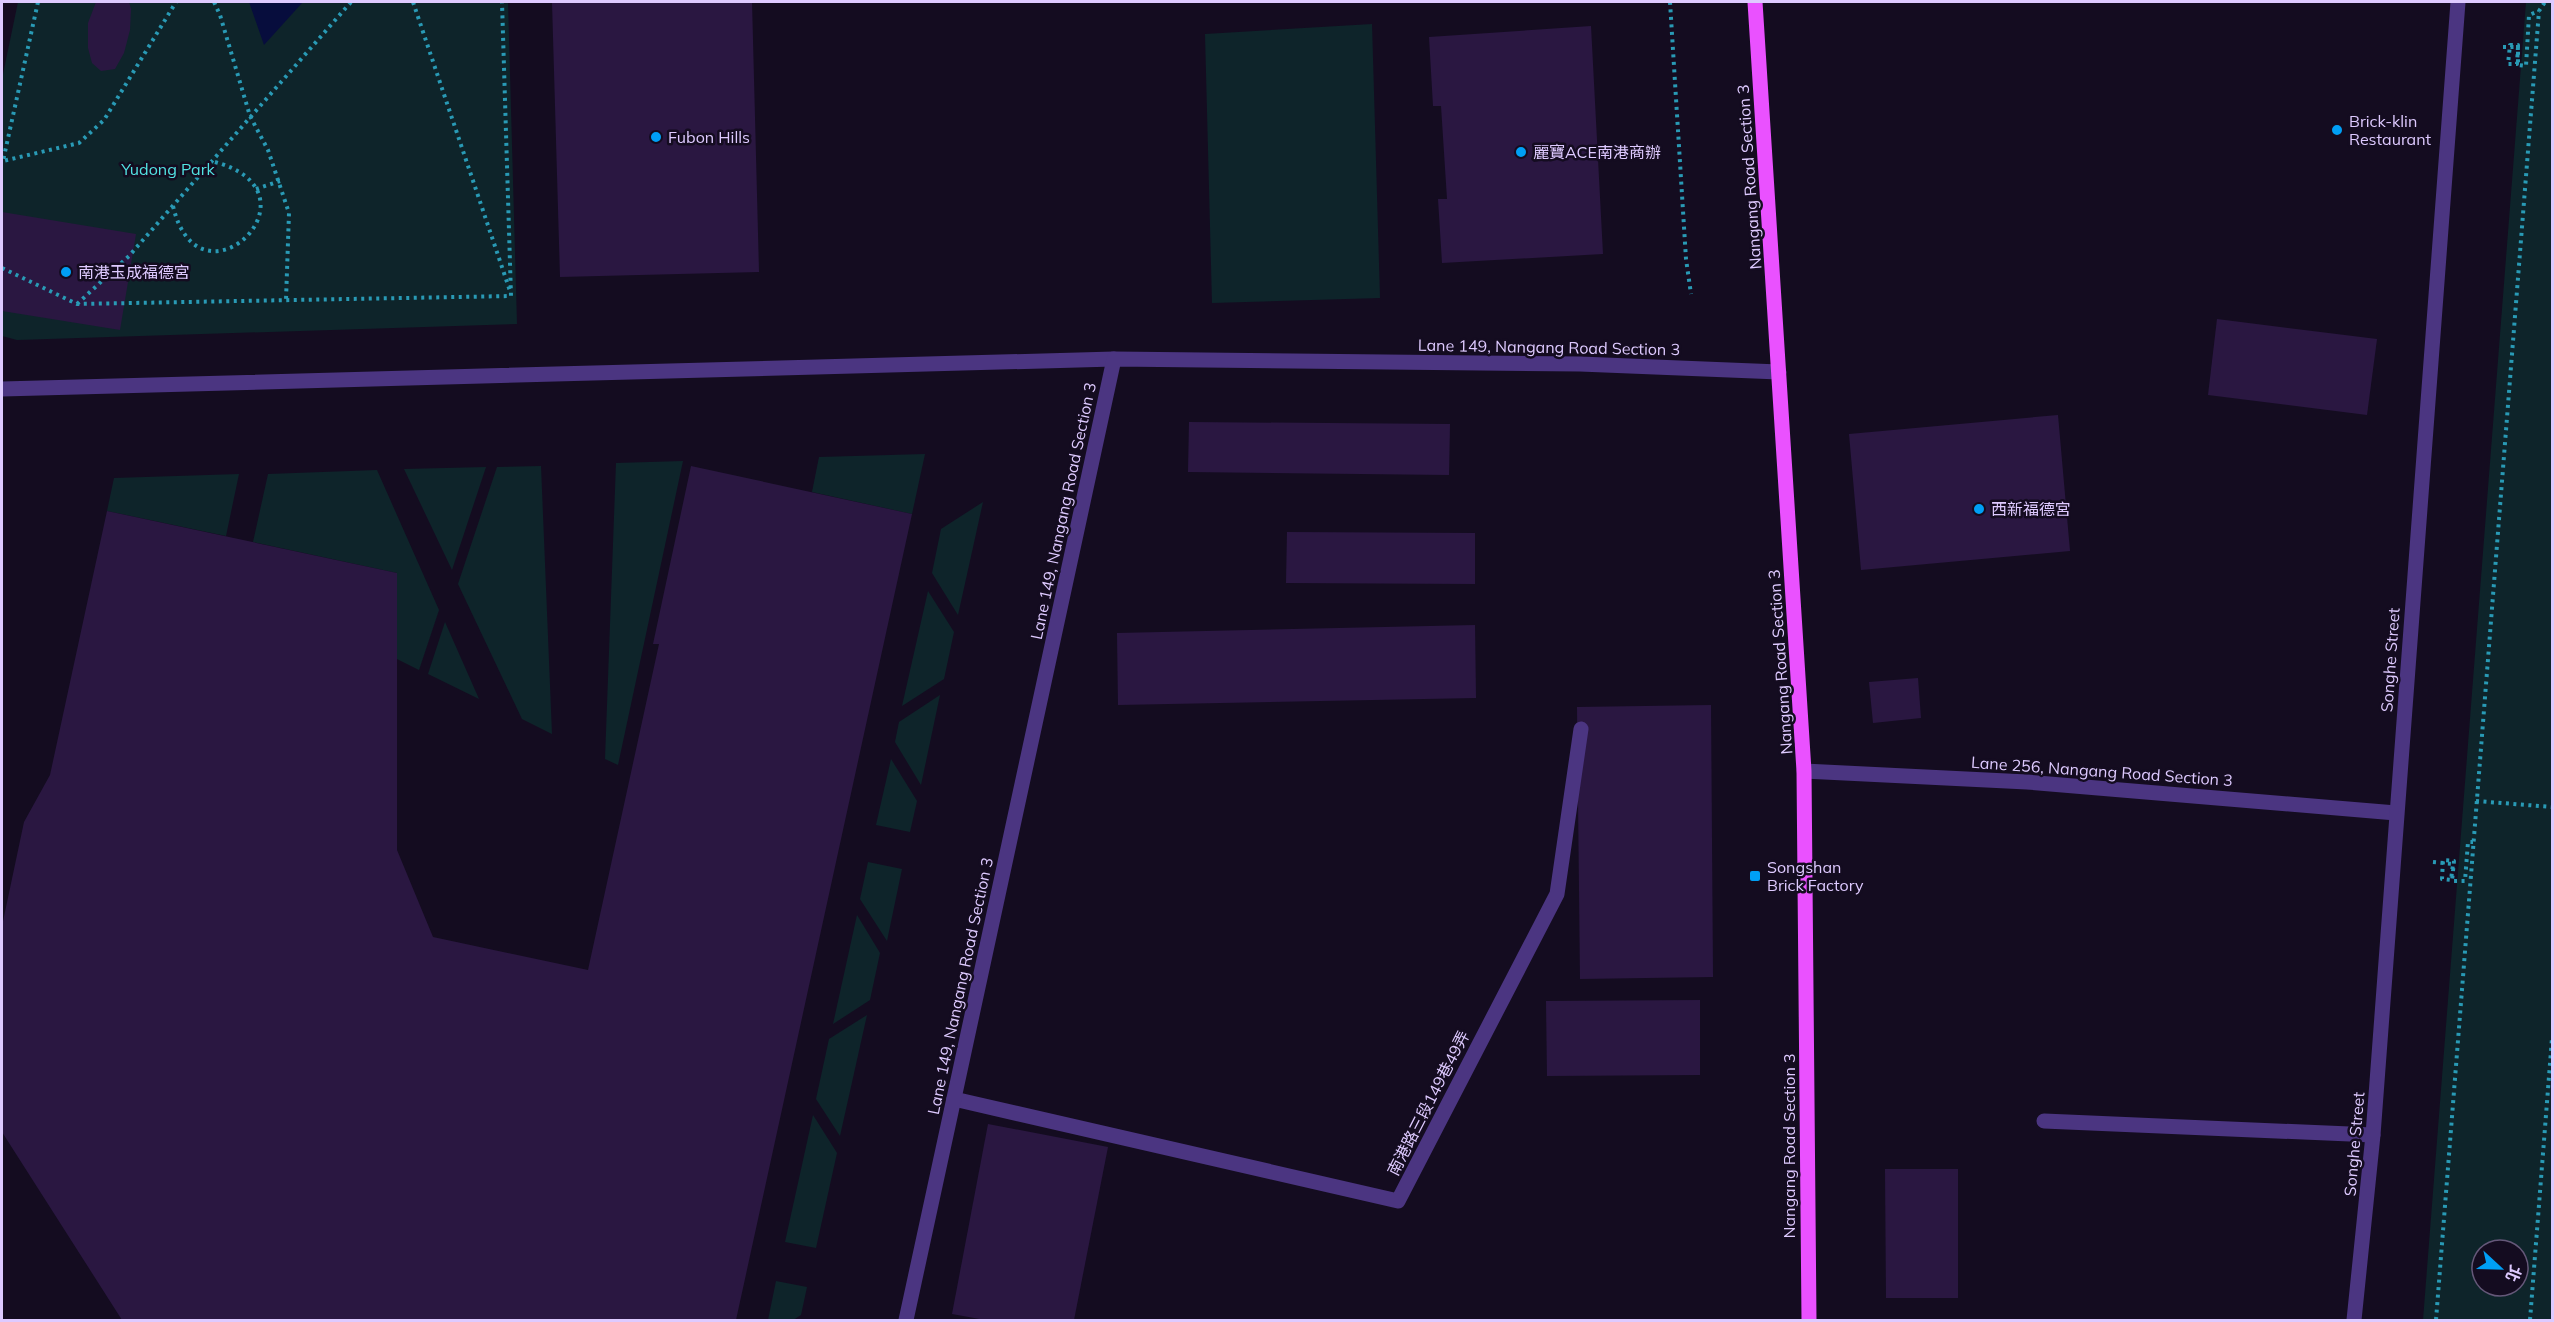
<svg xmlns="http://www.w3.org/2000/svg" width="2554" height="1322" font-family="Mulish,'Noto Sans TC',sans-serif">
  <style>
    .green { fill: #0e242a; fill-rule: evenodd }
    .water { fill: #070d3d }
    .building { fill: #2a1741 }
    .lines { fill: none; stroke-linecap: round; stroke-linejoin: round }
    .path { stroke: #299ab5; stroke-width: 4; stroke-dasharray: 3 4.5; stroke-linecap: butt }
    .minor { stroke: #4b3581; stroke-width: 15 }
    .major { stroke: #ea51ff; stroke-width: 15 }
    .poi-dot { fill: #009ff5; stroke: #140c20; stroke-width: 2 }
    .labels { text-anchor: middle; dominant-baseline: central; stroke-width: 5; stroke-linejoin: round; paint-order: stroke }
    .poi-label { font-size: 16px; fill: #decaff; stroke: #140c20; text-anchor: start }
    .park-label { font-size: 16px; fill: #52e3e3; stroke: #140c20 }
    .street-label { font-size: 16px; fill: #decaff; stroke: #140c20 }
  </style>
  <rect width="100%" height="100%" fill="#140c20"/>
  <g class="green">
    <path d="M 18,2 L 508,2 L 517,324 L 17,340 L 2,336 L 2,79 Z"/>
    <path d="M 2526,2 L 2552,2 L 2552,1320 L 2423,1320 ZM 2482,1250 L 2518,1250 L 2518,1286 L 2482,1286 Z"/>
    <path d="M 1372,24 L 1380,298 L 1212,303 L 1205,34 Z"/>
    <path d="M 925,454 L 912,514 L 812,492 L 819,457 Z"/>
    <path d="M 683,461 L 618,765 L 605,759 L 616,463 Z"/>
    <path d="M 541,466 L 552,734 L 522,719 L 458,584 L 497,467 Z"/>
    <path d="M 486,467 L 452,570 L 404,469 Z"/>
    <path d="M 377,470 L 439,610 L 419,670 L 397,659 L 397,573 L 253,542 L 268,474 Z"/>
    <path d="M 239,474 L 226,536 L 107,511 L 114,478 Z"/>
    <path d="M 983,502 L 958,615 L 932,573 L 941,529 Z"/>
    <path d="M 928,591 L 954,632 L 944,679 L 902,706 Z"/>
    <path d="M 445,622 L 479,699 L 428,674 Z"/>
    <path d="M 940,695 L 921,785 L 895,742 L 899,722 Z"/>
    <path d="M 891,759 L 917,801 L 910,832 L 876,825 Z"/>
    <path d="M 868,862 L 902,869 L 887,941 L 860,899 Z"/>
    <path d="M 857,915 L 880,953 L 870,1000 L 833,1024 Z"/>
    <path d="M 867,1015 L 840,1136 L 816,1099 L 829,1039 Z"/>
    <path d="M 813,1115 L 837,1153 L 816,1248 L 785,1242 Z"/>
    <path d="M 776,1281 L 807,1287 L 801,1315 L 793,1320 L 768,1320 Z"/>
  </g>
  <path class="water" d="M 249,2 L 303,2 L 264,45 Z"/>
  <g class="building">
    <path d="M 96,2 L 129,2 L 131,9 L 130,30 L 124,53 L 115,69 L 101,71 L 92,63 L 88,48 L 88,23 Z"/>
    <path d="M 552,2 L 752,2 L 759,272 L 560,277 Z"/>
    <path d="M 1591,26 L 1603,254 L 1442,263 L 1438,199 L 1447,199 L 1441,106 L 1433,106 L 1429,37 Z"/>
    <path d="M 2,212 L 136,234 L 120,330 L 2,311 Z"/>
    <path d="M 2217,319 L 2377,339 L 2367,415 L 2208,395 Z"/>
    <path d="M 2058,415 L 2070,551 L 1861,570 L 1849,434 Z"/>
    <path d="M 1189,422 L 1450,424 L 1449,475 L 1188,472 Z"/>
    <path d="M 691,466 L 912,514 L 736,1320 L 122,1320 L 2,1132 L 2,926 L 24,822 L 50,775 L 107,511 L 397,573 L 397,850 L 433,937 L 588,970 L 659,644 L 653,644 Z"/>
    <path d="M 1287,532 L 1475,533 L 1475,584 L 1286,583 Z"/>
    <path d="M 1475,625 L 1476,698 L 1118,705 L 1117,633 Z"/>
    <path d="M 1918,678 L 1921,718 L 1873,723 L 1869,682 Z"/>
    <path d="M 1711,705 L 1713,977 L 1580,979 L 1577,707 Z"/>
    <path d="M 1700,1000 L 1700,1075 L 1547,1076 L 1546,1001 Z"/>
    <path d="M 988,1124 L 1108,1147 L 1074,1320 L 985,1320 L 952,1314 Z"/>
    <path d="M 1885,1169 L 1958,1169 L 1958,1298 L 1886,1298 Z"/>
  </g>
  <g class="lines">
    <g class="path">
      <path d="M 38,2 L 3,161 L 79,143 L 104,120 L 176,2"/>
      <path d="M 214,2 L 220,15 L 250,116 L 268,150 L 289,213 L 286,300"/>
      <path d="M 413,2 L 510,291"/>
      <path d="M 1670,2 L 1686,259 L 1691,294"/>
      <path d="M 2503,47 L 2518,47 L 2517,64 L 2508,64 L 2510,45 L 2518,45 L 2518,65 L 2526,66 L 2529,15 L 2539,11"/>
      <path d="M 256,189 L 280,181"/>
      <path d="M 173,206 C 199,318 331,190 211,161"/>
      <path d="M 2,268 L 77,304 L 511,296 L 502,2"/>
      <path d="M 77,304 L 129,256 L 351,2"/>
      <path d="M 2476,801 L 2552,807"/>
      <path d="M 2433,862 L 2453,864 L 2451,880 L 2442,879 L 2443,860 L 2454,861 L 2452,881 L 2465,881 L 2468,842 L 2473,842"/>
      <path d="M 2436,1320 L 2539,11 L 2545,2"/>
      <path d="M 2530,1320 L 2552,1038"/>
    </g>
    <g class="minor">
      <path d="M 2,389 L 1114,359"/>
      <path d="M 1804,771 L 2027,782 L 2396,813"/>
      <path d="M 954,1099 L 1398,1201 L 1557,894 L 1581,729"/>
      <path d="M 2044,1121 L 2373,1135"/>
      <path d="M 906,1320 L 1114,359 L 1580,364 L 1779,372"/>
      <path d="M 2354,1320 L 2373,1135 L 2458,2"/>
    </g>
    <path class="major" d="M 1755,2 L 1804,771 L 1809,1320"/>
  </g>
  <g class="poi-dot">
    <circle cx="2337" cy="130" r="6"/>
    <circle cx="656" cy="137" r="6"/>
    <circle cx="1521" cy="152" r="6"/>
    <circle cx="66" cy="272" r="6"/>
    <circle cx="1979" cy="509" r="6"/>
    <rect x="1749" y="870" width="12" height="12" rx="3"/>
  </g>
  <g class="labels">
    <g class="poi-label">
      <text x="2349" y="121">Brick-klin<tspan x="2349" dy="18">Restaurant</tspan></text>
      <text x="668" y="137">Fubon Hills</text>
      <text x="1533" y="152">麗寶ACE南港商辦</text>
      <text x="78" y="272">南港玉成福德宮</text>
      <text x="1991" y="509">西新福德宮</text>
      <text x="1767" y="867">Songshan<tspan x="1767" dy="18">Brick Factory</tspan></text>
    </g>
    <g class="park-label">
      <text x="168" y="169">Yudong Park</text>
    </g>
    <g class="street-label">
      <text transform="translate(1749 177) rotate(-94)">Nangang Road Section 3</text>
      <text transform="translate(1549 347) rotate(1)">Lane 149, Nangang Road Section 3</text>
      <text transform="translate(1063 511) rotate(-78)">Lane 149, Nangang Road Section 3</text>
      <text transform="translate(2390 660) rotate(-86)">Songhe Street</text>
      <text transform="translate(1780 662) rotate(-94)">Nangang Road Section 3</text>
      <text transform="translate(2102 771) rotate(4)">Lane 256, Nangang Road Section 3</text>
      <text transform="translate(960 986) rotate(-78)">Lane 149, Nangang Road Section 3</text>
      <text transform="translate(1428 1103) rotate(-63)">南港路三段149巷49弄</text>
      <text transform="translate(2354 1144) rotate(-85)">Songhe Street</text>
      <text transform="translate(1789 1146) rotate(-90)">Nangang Road Section 3</text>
    </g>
  </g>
  <rect width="2554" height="1322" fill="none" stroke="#decaff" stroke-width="6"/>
  <g transform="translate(2500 1268) rotate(112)"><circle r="28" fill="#140c20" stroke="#655879" stroke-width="1.5"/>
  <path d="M0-4.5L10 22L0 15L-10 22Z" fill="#009ff5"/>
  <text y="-9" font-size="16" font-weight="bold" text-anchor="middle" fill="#decaff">北</text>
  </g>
</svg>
